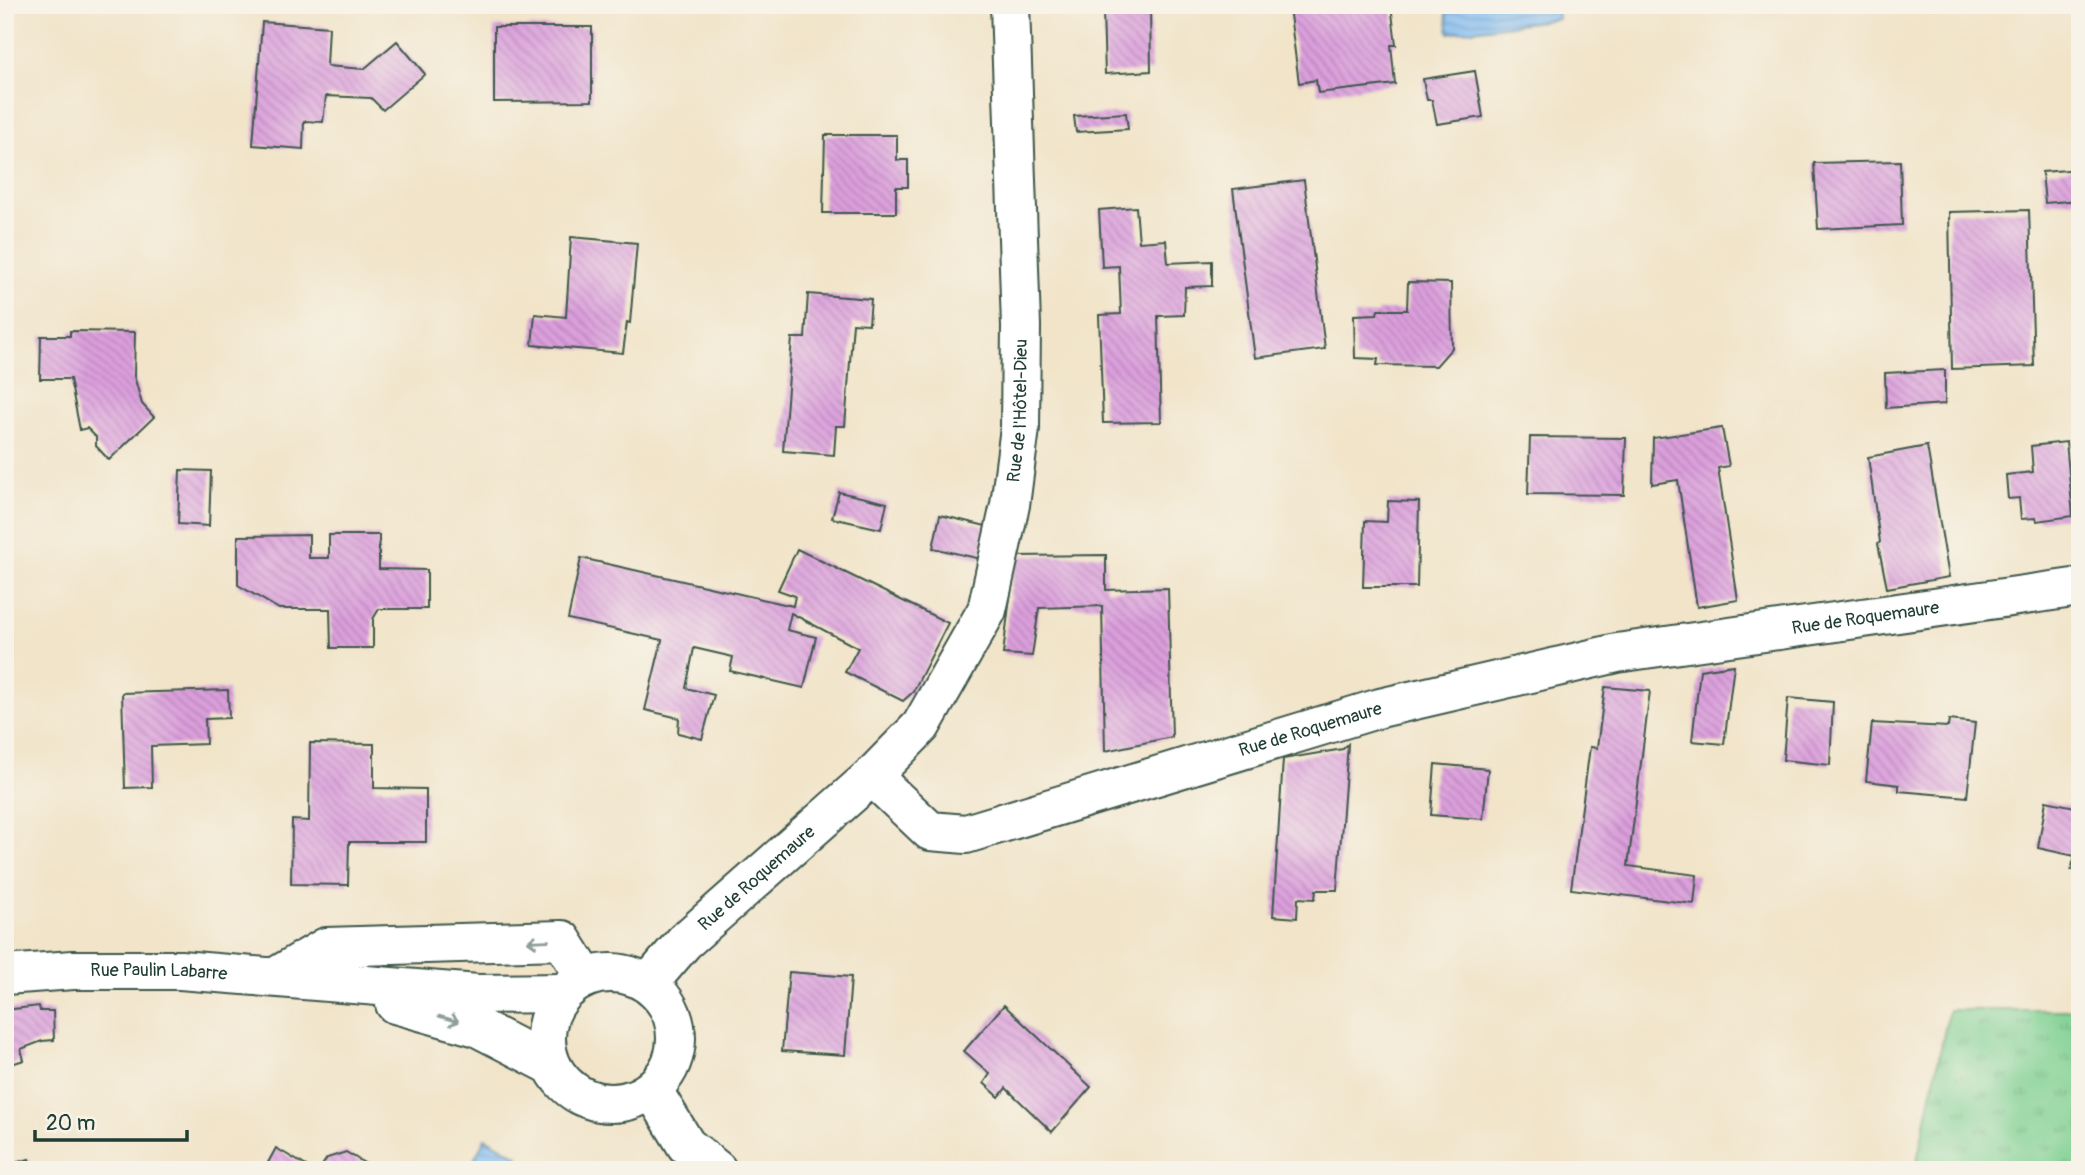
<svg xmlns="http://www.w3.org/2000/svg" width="2085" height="1175" font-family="Pangolin,sans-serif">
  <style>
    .grass { fill: url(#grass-tufts); stroke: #4e8663; stroke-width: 2 }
    .water { fill: url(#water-rules); stroke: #507c93; stroke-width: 2 }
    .building { fill: url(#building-back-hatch) }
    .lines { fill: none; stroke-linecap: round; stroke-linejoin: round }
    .minor-casing { stroke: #3e564a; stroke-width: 42 }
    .minor { stroke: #fff; stroke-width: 38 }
    .oneway { stroke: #8f9e9a }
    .labels { text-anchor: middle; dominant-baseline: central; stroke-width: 6; stroke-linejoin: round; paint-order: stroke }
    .street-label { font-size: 18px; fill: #1f3d34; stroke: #f7f3e8 }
  </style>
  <defs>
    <pattern id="grass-tufts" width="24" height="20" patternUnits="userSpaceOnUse" patternTransform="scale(1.75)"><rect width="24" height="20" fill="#7ed092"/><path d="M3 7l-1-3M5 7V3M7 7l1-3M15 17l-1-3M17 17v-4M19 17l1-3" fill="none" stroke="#67aa78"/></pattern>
    <pattern id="water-rules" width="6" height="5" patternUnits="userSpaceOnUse" patternTransform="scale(1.75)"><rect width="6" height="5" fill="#80bbf2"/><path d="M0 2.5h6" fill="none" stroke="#6899c5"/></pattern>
    <pattern id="building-back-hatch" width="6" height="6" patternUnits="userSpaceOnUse" patternTransform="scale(1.75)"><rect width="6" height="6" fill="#dc9fdd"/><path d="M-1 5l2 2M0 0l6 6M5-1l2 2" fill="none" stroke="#b283b4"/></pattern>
  </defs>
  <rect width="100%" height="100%" fill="#f7f3e8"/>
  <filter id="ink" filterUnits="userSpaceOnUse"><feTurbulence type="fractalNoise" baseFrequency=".0143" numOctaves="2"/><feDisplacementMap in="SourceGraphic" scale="14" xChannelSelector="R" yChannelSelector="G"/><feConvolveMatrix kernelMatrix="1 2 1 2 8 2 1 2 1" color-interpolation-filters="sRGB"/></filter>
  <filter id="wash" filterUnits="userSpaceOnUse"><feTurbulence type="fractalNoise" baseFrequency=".00686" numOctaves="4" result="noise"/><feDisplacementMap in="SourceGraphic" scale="28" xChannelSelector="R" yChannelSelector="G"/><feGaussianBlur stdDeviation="1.57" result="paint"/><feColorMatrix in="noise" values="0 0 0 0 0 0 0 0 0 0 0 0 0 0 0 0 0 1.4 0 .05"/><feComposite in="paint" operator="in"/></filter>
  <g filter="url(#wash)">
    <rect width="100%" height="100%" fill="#f1e4c9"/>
    <path class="grass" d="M 1949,1010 L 2080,1010 L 2080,1170 L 1915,1170 Z"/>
    <g class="water">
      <path d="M 1445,5 L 1557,5 L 1558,19 L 1449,33 Z"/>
      <path d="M 485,1138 L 518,1156 L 511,1170 L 469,1170 Z"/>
    </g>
    <g id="blocks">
      <g class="building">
        <path d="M 1117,5 L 1150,5 L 1151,71 L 1105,74 L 1103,11 L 1117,11 Z"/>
        <path d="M 1302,5 L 1391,5 L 1396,45 L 1391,45 L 1395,84 L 1318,93 L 1316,80 L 1299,83 L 1289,7 Z"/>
        <path d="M 262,22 L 329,27 L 327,66 L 364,69 L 397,41 L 425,74 L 383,110 L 371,98 L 326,96 L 323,122 L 304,121 L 303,149 L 253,145 Z"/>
        <path d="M 494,27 L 592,27 L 592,101 L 494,102 Z"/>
        <path d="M 1475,71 L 1483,117 L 1437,124 L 1432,100 L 1427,100 L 1423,79 Z"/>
        <path d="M 1126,113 L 1128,129 L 1076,132 L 1074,116 Z"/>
        <path d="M 825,135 L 897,135 L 897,160 L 908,160 L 908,187 L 896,187 L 896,213 L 823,213 Z"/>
        <path d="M 1900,161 L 1902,225 L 1818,229 L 1814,163 Z"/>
        <path d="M 2080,169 L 2080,200 L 2045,203 L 2042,172 Z"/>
        <path d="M 1304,180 L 1325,349 L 1255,358 L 1233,189 Z"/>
        <path d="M 1136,207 L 1139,242 L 1166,240 L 1168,263 L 1212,261 L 1212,286 L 1185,287 L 1184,315 L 1158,316 L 1161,422 L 1103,423 L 1099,315 L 1121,314 L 1119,266 L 1102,267 L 1099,210 Z"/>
        <path d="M 2029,210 L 2034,366 L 1952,369 L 1949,212 Z"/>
        <path d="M 571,237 L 637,243 L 630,323 L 627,322 L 623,353 L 532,345 L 535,314 L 566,317 Z"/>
        <path d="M 1408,282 L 1451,283 L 1452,348 L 1436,366 L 1377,365 L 1378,359 L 1355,358 L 1354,315 L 1377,314 L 1378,310 L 1407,310 Z"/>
        <path d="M 808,294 L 871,299 L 869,324 L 853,323 L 845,426 L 836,426 L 834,455 L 783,451 L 792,338 L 805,338 Z"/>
        <path d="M 70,331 L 135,332 L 134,376 L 142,404 L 154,417 L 109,460 L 96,446 L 96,437 L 87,428 L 80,430 L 70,379 L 40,379 L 41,336 L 70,336 Z"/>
        <path d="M 1945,370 L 1945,404 L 1886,408 L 1885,373 Z"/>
        <path d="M 1722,428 L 1729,466 L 1718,468 L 1738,600 L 1697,607 L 1678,480 L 1652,484 L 1653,438 Z"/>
        <path d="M 1530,437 L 1626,438 L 1624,495 L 1528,494 Z"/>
        <path d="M 2066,442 L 2073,516 L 2037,521 L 2036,518 L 2021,519 L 2019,498 L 2008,499 L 2006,475 L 2033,472 L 2031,446 Z"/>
        <path d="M 1927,446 L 1949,577 L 1887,588 L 1878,544 L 1880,542 L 1868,457 Z"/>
        <path d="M 180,470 L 211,471 L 209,526 L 178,524 Z"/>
        <path d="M 839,492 L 887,503 L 881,529 L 832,518 Z"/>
        <path d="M 1388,501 L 1419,502 L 1417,587 L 1363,587 L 1365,521 L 1387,522 Z"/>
        <path d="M 940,515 L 986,526 L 981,559 L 933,548 Z"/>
        <path d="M 309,535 L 309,558 L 329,558 L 329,535 L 379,535 L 379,569 L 427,570 L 427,609 L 379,609 L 373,619 L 373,648 L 331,648 L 330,609 L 279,609 L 238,585 L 238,536 Z"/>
        <path d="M 797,549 L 948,623 L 913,692 L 903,701 L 845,672 L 858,648 L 791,613 L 787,630 L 816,637 L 804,688 L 730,671 L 733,657 L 694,648 L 686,688 L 714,695 L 702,739 L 678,733 L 679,718 L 645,710 L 662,640 L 568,619 L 581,558 L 793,606 L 795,596 L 778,590 Z"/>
        <path d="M 1106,555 L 1106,590 L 1168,588 L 1172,737 L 1105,751 L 1102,606 L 1039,608 L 1032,656 L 1003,654 L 1015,556 Z"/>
        <path d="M 1734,665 L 1724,744 L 1692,741 L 1700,670 Z"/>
        <path d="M 1605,687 L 1650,691 L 1628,866 L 1697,875 L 1694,904 L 1571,889 L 1590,747 L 1597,748 Z"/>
        <path d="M 228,690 L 229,718 L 205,719 L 206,744 L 151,746 L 152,787 L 125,788 L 122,693 Z"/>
        <path d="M 1788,698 L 1833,702 L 1830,765 L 1783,760 Z"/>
        <path d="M 1949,720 L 1975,723 L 1967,797 L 1899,791 L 1899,785 L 1866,781 L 1872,723 L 1948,727 Z"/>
        <path d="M 310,743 L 374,744 L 374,788 L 426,789 L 426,842 L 349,842 L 348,885 L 291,884 L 292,820 L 309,821 Z"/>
        <path d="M 1348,744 L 1337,890 L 1316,890 L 1315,899 L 1298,898 L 1297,918 L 1273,916 L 1283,759 L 1343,749 Z"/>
        <path d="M 1435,764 L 1488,769 L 1483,819 L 1431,815 Z"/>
        <path d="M 2046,801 L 2080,808 L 2080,871 L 2071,870 L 2075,856 L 2038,848 Z"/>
        <path d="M 789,972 L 851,977 L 845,1055 L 782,1051 Z"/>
        <path d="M 1004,1005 L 1091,1087 L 1052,1132 L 1006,1088 L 999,1097 L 984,1083 L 990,1074 L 964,1051 Z"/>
        <path d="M 39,1006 L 40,1011 L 53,1011 L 54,1040 L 42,1041 L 21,1049 L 24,1060 L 5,1066 L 5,1010 Z"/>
        <path d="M 276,1148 L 313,1170 L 264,1170 Z"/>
        <path d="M 346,1152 L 376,1170 L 319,1170 L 327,1158 Z"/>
        <path d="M 29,1159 L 33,1170 L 5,1170 L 5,1166 Z"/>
      </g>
    </g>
  </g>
  <g filter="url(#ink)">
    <use href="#blocks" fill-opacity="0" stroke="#3e564a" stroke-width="2"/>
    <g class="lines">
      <defs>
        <g id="minor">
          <path id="s1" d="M 872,776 L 930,831 L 966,834 L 1380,708 L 1617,653 L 2080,587"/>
          <circle cx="611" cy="1038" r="65"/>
          <path id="s2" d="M 5,975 L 73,970 L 180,970 L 478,994 L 563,993"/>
          <path d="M 277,976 L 326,947 L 562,940 L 586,978"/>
          <path id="s3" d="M 648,984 L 684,942 L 872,776 L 921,726 L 987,610 L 1010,505 L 1020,428 L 1021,326 L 1010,5"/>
          <path d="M 395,1004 L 477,1027 L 551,1065"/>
          <path d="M 652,1089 L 686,1145 L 717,1170"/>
        </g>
      </defs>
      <use href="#minor" class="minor-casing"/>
      <use href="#minor" class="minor"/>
    </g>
    <defs><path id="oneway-shaft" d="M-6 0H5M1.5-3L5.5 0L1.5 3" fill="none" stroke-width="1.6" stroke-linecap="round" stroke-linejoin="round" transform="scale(1.75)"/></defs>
    <g class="oneway">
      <use href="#oneway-shaft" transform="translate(538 941) rotate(178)"/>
      <use href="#oneway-shaft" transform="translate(449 1019) rotate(16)"/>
    </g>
  </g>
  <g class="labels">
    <g class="street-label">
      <text stroke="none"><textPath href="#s3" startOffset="712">Rue de l'Hôtel-Dieu</textPath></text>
      <text stroke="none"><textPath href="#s1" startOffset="1043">Rue de Roquemaure</textPath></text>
      <text stroke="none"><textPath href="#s1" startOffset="476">Rue de Roquemaure</textPath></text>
      <text stroke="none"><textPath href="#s3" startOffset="152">Rue de Roquemaure</textPath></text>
      <text stroke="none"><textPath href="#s2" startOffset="154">Rue Paulin Labarre</textPath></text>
    </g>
  </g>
  <rect width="2085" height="1175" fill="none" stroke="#f7f3e8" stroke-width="28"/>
  <path d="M35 1130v10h152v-10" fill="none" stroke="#1f3d34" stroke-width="3.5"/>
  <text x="46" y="1130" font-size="21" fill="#1f3d34" stroke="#f7f3e8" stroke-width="5" paint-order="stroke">20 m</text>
</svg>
